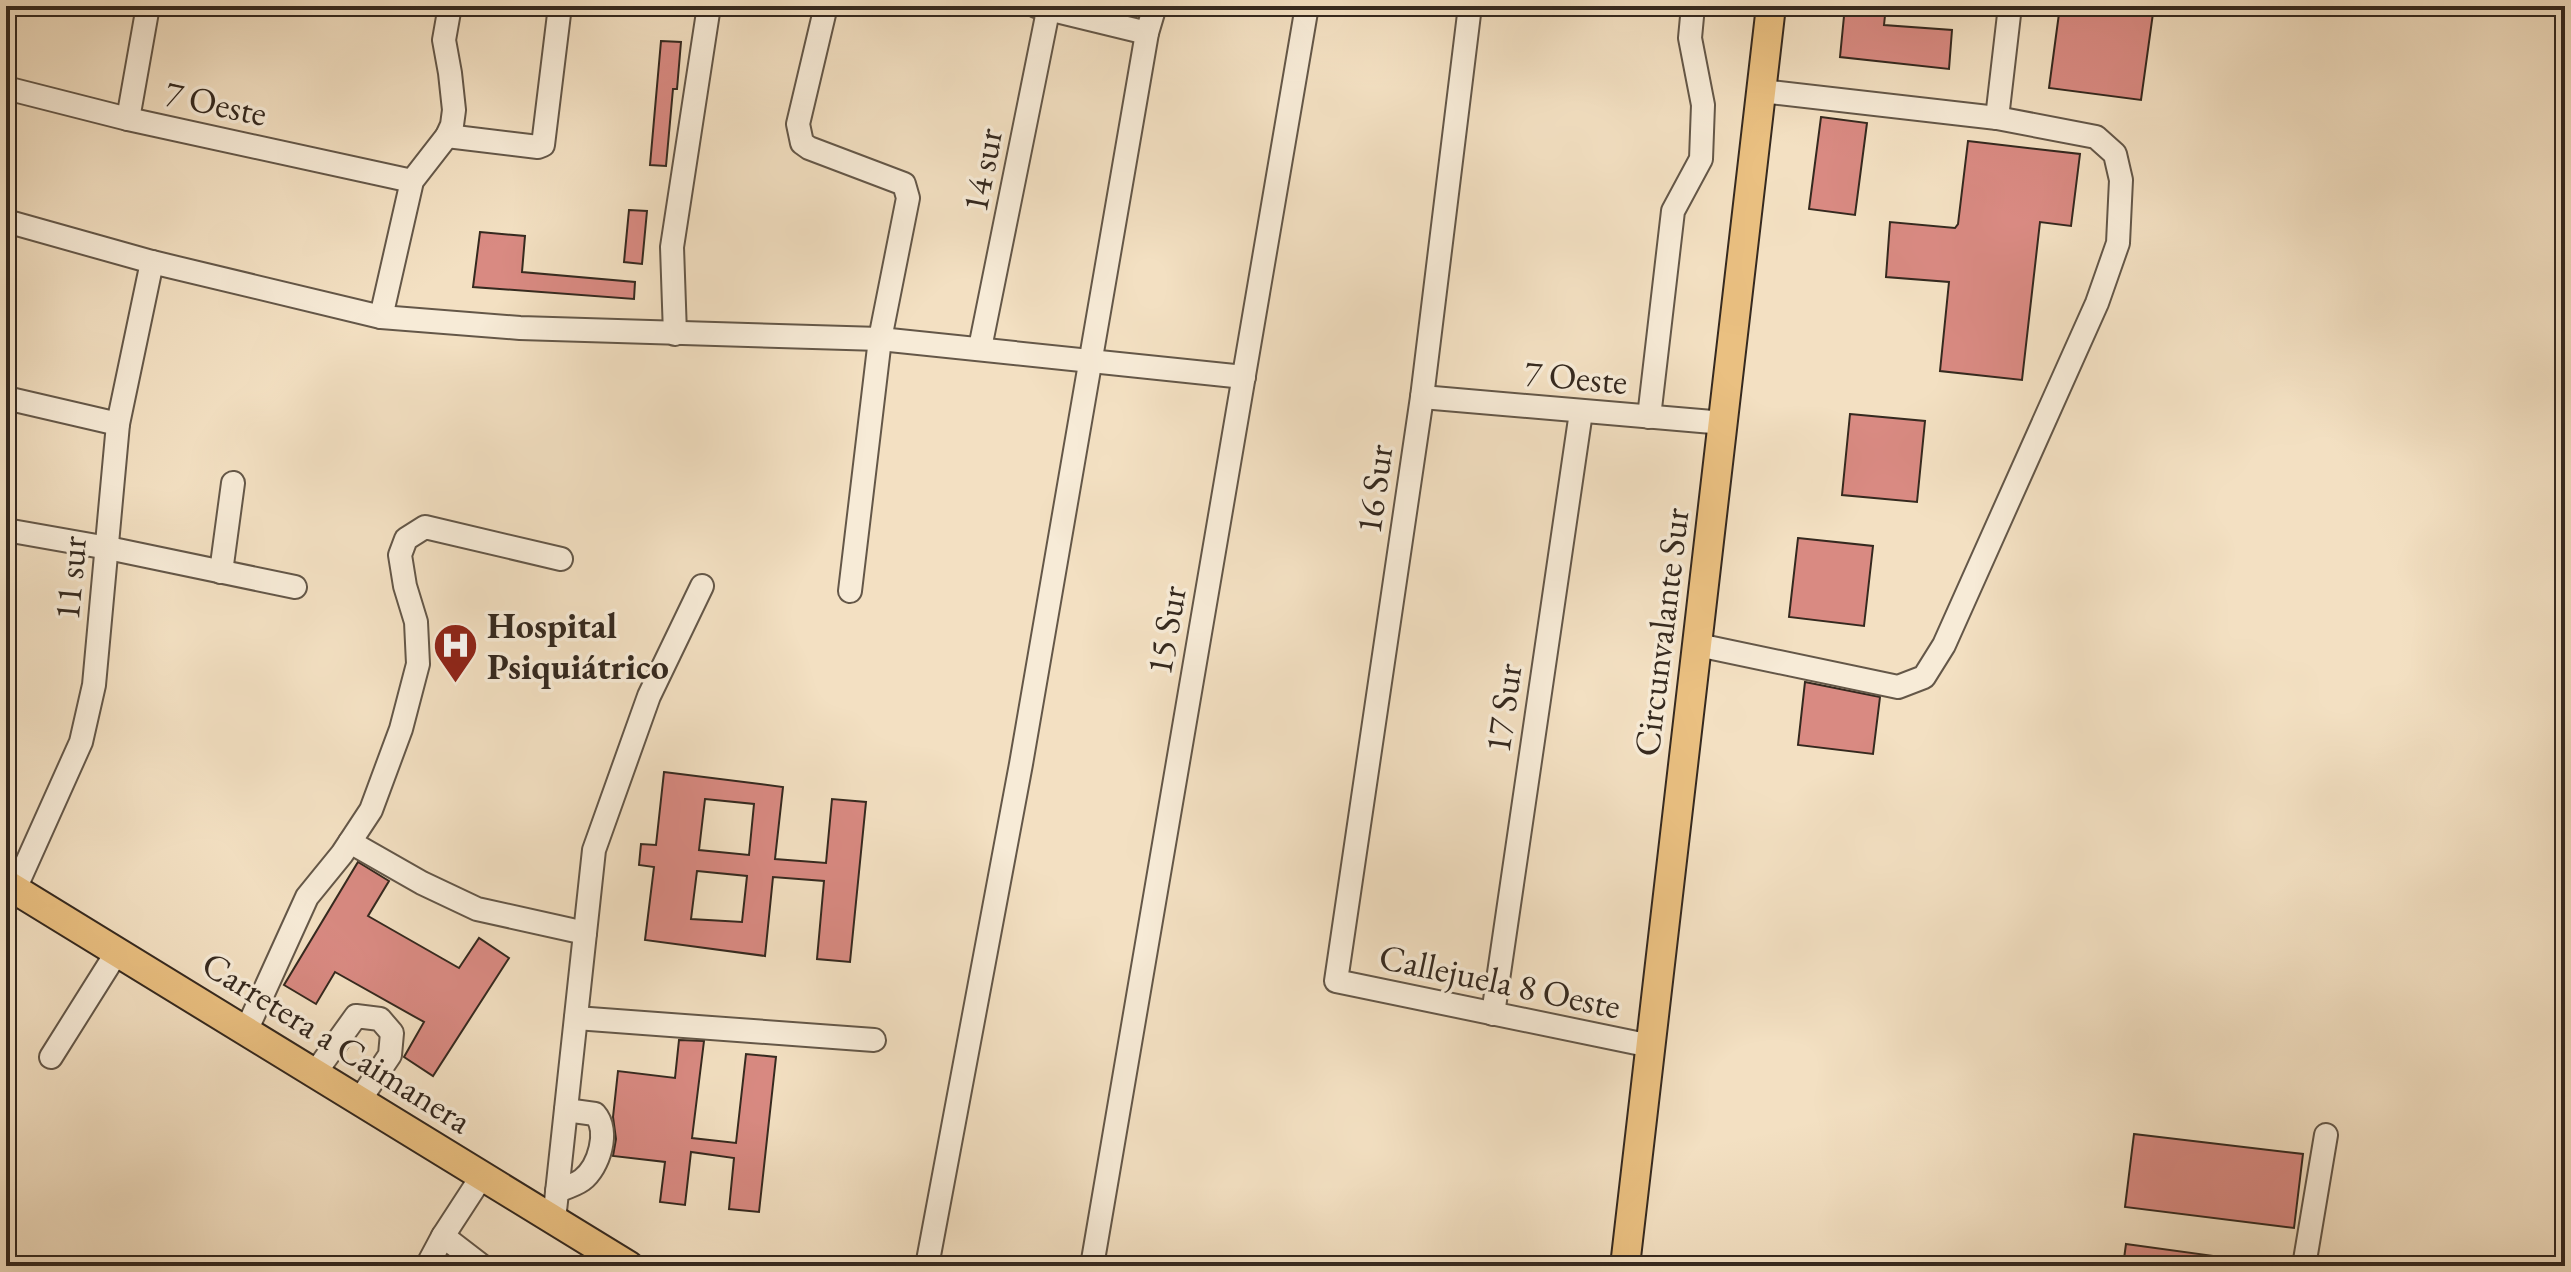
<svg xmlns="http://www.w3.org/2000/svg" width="2571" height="1272" font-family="'EB Garamond',serif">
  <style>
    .building { fill: #d98a82; stroke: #35291f; stroke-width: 2; fill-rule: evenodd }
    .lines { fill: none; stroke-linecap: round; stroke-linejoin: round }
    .minor-casing { stroke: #645748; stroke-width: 26 }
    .major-casing { stroke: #35291f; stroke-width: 32 }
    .minor { stroke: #f7ebd7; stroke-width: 22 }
    .major { stroke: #eac081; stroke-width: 28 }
    .labels { text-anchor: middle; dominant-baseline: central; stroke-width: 7; stroke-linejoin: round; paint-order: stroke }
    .street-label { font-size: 36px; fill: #35291f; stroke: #f7ebd7 }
    .poi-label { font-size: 36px; font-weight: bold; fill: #35291f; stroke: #f7ebd7; text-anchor: start }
  </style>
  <rect width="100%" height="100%" fill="#f3e0c2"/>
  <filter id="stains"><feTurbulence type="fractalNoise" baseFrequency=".0025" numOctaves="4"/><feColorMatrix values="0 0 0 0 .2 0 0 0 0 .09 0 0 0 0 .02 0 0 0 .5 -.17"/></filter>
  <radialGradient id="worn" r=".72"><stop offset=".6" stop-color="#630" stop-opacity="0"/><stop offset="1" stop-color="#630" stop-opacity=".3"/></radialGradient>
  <g class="building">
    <path d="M 1845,6 L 1886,6 L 1884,25 L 1952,30 L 1949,69 L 1840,57 Z"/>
    <path d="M 2060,6 L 2154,6 L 2141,100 L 2049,88 Z"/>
    <path d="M 661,41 L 681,42 L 677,89 L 673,89 L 666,166 L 650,165 Z"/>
    <path d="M 1821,117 L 1867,123 L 1855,215 L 1809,209 Z"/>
    <path d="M 1968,141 L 2080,154 L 2071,226 L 2040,222 L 2022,380 L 1940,371 L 1949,282 L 1886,277 L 1890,222 L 1955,228 L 1958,224 Z"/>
    <path d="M 629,210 L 647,211 L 642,264 L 624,262 Z"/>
    <path d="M 480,232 L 525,236 L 522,272 L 635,282 L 634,299 L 473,287 Z"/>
    <path d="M 1850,414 L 1925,421 L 1917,502 L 1842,495 Z"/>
    <path d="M 1798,538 L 1873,546 L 1864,626 L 1789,617 Z"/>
    <path d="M 1805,682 L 1880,697 L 1873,754 L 1798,745 Z"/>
    <path d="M 664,772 L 783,787 L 775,859 L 826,863 L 832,799 L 866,802 L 850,962 L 817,959 L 824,881 L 773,877 L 765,956 L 645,940 L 654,867 L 639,865 L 641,844 L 656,845 ZM 705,799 L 754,804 L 749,855 L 699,850 ZM 697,871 L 747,876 L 742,922 L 691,919 Z"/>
    <path d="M 358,862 L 389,881 L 368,916 L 459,968 L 479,938 L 509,958 L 433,1076 L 404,1057 L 424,1022 L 335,972 L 316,1004 L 284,985 Z"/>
    <path d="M 679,1040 L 704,1041 L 692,1138 L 736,1143 L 746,1054 L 776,1057 L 759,1212 L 729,1209 L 734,1158 L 691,1152 L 685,1205 L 660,1202 L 665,1162 L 613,1156 L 616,1139 L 613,1117 L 618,1071 L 675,1078 Z"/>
    <path d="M 2134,1134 L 2303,1154 L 2294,1228 L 2125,1207 Z"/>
    <path d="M 2126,1244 L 2214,1256 L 2213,1266 L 2123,1266 Z"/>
  </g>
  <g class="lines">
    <defs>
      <g id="minor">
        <path d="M 826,6 L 798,124 L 802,143 L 809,148 L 904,184 L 908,198 L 880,339 L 850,591"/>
        <path d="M 1036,6 L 1147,33"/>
        <path d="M 1470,6 L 1422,397 L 1336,981 L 1651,1046"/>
        <path d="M 6,88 L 128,119 L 412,181"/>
        <path d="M 1997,118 L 2010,6"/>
        <path d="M 128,119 L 148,6"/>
        <path d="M 447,136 L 538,147 L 543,145 L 560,6"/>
        <path d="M 6,221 L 152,262 L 381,317 L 520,328 L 880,339 L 1244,377"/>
        <path d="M 381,317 L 412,181 L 447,136 L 452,125 L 454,110 L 450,73 L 444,40 L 450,6"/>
        <path d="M 675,334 L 672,247 L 709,6"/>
        <path d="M 980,348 L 1049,6"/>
        <path d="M 1422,397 L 1724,423"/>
        <path d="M 6,398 L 118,424"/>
        <path d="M 1649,417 L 1673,211 L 1701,159 L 1703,105 L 1690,38 L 1693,6"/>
        <path d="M 6,530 L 108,548 L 295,587"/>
        <path d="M 221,572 L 233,483"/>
        <path d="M 1698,645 L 1898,687 L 1924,677 L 1944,645 L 2097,303 L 2118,243 L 2121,180 L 2115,154 L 2096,137 L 1997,118 L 1761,91"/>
        <path d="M 350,842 L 422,883 L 477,909 L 585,933"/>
        <path d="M 6,903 L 15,889 L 81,742 L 94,685 L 118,424 L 152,262"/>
        <path d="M 1493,1014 L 1581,412"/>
        <path d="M 576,1018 L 874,1040"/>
        <path d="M 246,1031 L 307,897 L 342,854 L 371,810 L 401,729 L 418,664 L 416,622 L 405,586 L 400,555 L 406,539 L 425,527 L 561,559"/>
        <path d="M 51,1057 L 117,952"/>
        <path d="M 315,1073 L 356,1016 L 380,1019 L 392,1033 L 390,1055 L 359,1101"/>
        <path d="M 557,1191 C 565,1188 575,1185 582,1180 C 599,1167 610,1131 595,1114 L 566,1110"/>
        <path d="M 554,1220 L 594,850 L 649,696 L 702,586"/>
        <path d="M 443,1236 L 482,1266"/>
        <path d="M 427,1266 L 443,1236 L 482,1176"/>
        <path d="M 927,1266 L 1021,764 L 1147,33 L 1155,6"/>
        <path d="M 1092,1266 L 1307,6"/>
        <path d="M 2304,1266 L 2326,1135"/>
      </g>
      <g id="major">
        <path d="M 6,884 L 629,1266"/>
        <path d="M 1625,1266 L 1771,6"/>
      </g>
    </defs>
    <use href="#minor" class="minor-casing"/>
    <use href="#major" class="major-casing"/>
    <use href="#minor" class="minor"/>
    <use href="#major" class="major"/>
  </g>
  <defs>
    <symbol id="hospital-pin" viewBox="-11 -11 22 30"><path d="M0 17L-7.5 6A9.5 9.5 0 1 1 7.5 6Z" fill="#8f2418" stroke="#f7ebd7"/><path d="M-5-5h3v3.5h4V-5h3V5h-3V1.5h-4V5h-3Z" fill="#fff"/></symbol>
  </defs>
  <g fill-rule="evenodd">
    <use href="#hospital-pin" x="430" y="620" width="51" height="69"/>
  </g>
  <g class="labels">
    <g class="street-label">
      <text transform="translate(216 103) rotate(12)">7 Oeste</text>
      <text transform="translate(982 170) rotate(-79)">14 sur</text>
      <text transform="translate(1576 377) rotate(5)">7 Oeste</text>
      <text transform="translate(1374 489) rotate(-82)">16 Sur</text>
      <text transform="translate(70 578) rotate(-85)">11 sur</text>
      <text transform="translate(1166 630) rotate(-80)">15 Sur</text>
      <text transform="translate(1661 632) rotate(-83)">Circunvalante Sur</text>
      <text transform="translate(1503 708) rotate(-82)">17 Sur</text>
      <text transform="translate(1500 981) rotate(12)">Callejuela 8 Oeste</text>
      <text transform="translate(337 1042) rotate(32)">Carretera a Caimanera</text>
    </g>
    <g class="poi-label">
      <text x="487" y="625">Hospital<tspan x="487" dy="41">Psiquiátrico</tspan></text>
    </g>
  </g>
  <rect width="2571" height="1272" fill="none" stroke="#f3e0c2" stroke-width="32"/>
  <rect x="8" y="8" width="2555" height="1256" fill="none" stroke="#35291f" stroke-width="4"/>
  <rect x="16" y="16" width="2539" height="1240" fill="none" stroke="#35291f" stroke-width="2"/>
  <rect width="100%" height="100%" filter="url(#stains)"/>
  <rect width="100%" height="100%" fill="url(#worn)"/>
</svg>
